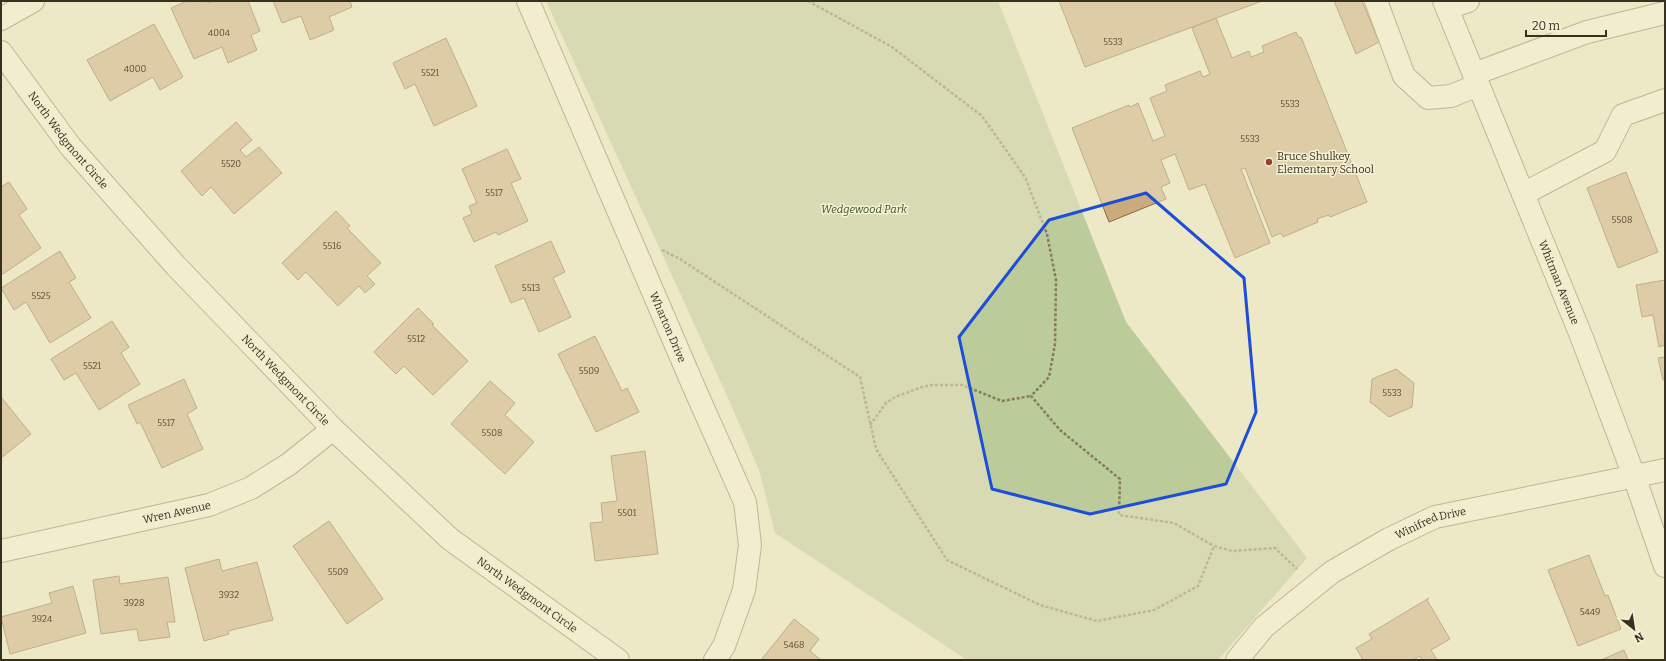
<svg xmlns="http://www.w3.org/2000/svg" width="1666" height="661" font-family="Bitter,serif">
  <style>
    .green { fill: #bccb9a }
    .building { fill: #caab7d; stroke: #866a43 }
    .lines { fill: none; stroke-linecap: round; stroke-linejoin: round }
    .minor-casing { stroke: #887b5c; stroke-width: 24 }
    .path { stroke: #887b5c; stroke-width: 2.5; stroke-dasharray: 3 2; stroke-linecap: butt }
    .minor { stroke: #f8f4d9; stroke-width: 22 }
    .marked { fill: none; stroke: #1d4ed8; stroke-width: 3; stroke-linejoin: round }
    .poi-dot { fill: #95402e; stroke: #f4f1d5; stroke-width: 1.5 }
    .labels { text-anchor: middle; dominant-baseline: central; stroke-width: 3; stroke-linejoin: round; paint-order: stroke }
    .number-label { font-size: 9px; fill: #5c4f37 }
    .street-label { font-size: 11px; fill: #383020; stroke: #f4f1d5 }
    .poi-label { font-size: 11px; fill: #383020; stroke: #f4f1d5; text-anchor: start }
    .park-label { font-size: 11px; font-style: italic; fill: #405427; stroke: #f4f1d5 }
  </style>
  <rect width="100%" height="100%" fill="#ede8c6"/>
  <path class="green" d="M 546,1 L 998,1 L 1126,322 L 1307,558 L 1218,660 L 967,660 L 775,533 L 759,470 L 729,400 Z"/>
  <g class="building">
    <path d="M 187,1 L 207,1 L 208,3 L 213,1 L 248,1 L 260,31 L 251,35 L 257,50 L 228,63 L 222,47 L 194,59 L 171,8 Z"/>
    <path d="M 273,1 L 350,1 L 352,7 L 329,17 L 334,30 L 310,40 L 301,16 L 282,23 Z"/>
    <path d="M 1059,1 L 1262,1 L 1085,67 Z"/>
    <path d="M 1334,1 L 1362,1 L 1379,42 L 1356,54 Z"/>
    <path d="M 1216,18 L 1232,58 L 1249,51 L 1251,57 L 1264,52 L 1262,46 L 1296,32 L 1299,38 L 1301,37 L 1367,202 L 1330,217 L 1329,215 L 1317,219 L 1318,222 L 1283,237 L 1281,233 L 1272,237 L 1245,168 L 1241,169 L 1270,243 L 1235,258 L 1205,184 L 1189,190 L 1175,154 L 1161,160 L 1170,183 L 1161,187 L 1166,199 L 1109,222 L 1072,128 L 1129,105 L 1130,107 L 1138,103 L 1153,141 L 1165,136 L 1150,98 L 1167,91 L 1165,85 L 1200,71 L 1203,77 L 1210,74 L 1192,28 Z"/>
    <path d="M 154,24 L 183,77 L 160,90 L 153,77 L 110,101 L 87,60 Z"/>
    <path d="M 446,38 L 477,106 L 434,126 L 415,84 L 405,89 L 393,63 Z"/>
    <path d="M 236,122 L 252,140 L 240,150 L 246,157 L 259,147 L 282,173 L 234,214 L 211,187 L 202,196 L 181,171 Z"/>
    <path d="M 507,149 L 521,179 L 511,183 L 528,221 L 498,235 L 496,232 L 474,242 L 463,218 L 472,214 L 469,206 L 477,203 L 462,169 Z"/>
    <path d="M 1626,172 L 1658,252 L 1618,268 L 1587,188 Z"/>
    <path d="M 9,182 L 27,209 L 19,215 L 41,248 L 3,274 L 1,272 L 1,187 Z"/>
    <path d="M 336,211 L 350,226 L 347,228 L 381,263 L 367,276 L 375,284 L 365,293 L 359,286 L 338,306 L 306,272 L 298,280 L 282,263 Z"/>
    <path d="M 551,241 L 565,272 L 553,278 L 571,317 L 539,332 L 524,298 L 511,303 L 495,266 Z"/>
    <path d="M 60,251 L 76,278 L 69,282 L 91,318 L 50,343 L 26,302 L 14,310 L 1,288 Z"/>
    <path d="M 1665,280 L 1665,345 L 1659,347 L 1653,315 L 1642,317 L 1636,285 Z"/>
    <path d="M 418,308 L 434,324 L 432,325 L 468,361 L 433,395 L 404,366 L 396,374 L 374,352 Z"/>
    <path d="M 112,321 L 129,347 L 121,353 L 140,384 L 99,410 L 76,373 L 64,380 L 51,359 Z"/>
    <path d="M 595,336 L 622,391 L 627,388 L 639,412 L 596,432 L 558,354 Z"/>
    <path d="M 1665,357 L 1665,380 L 1663,380 L 1658,358 Z"/>
    <path d="M 1396,369 L 1414,383 L 1412,407 L 1389,417 L 1370,402 L 1372,379 Z"/>
    <path d="M 184,379 L 197,408 L 187,414 L 203,449 L 162,468 L 140,422 L 137,424 L 128,405 Z"/>
    <path d="M 490,381 L 515,403 L 505,415 L 534,442 L 505,474 L 451,424 Z"/>
    <path d="M 1,397 L 31,434 L 1,458 Z"/>
    <path d="M 645,451 L 658,554 L 595,561 L 590,523 L 603,522 L 601,503 L 617,501 L 611,456 Z"/>
    <path d="M 329,521 L 383,599 L 347,624 L 293,546 Z"/>
    <path d="M 1589,555 L 1605,596 L 1608,595 L 1621,629 L 1578,646 L 1548,570 Z"/>
    <path d="M 219,559 L 222,571 L 257,562 L 273,620 L 228,631 L 229,634 L 204,641 L 185,568 Z"/>
    <path d="M 119,576 L 120,584 L 168,577 L 175,622 L 167,622 L 170,637 L 139,641 L 137,629 L 101,634 L 93,580 Z"/>
    <path d="M 73,586 L 86,633 L 10,654 L 1,617 L 52,603 L 49,593 Z"/>
    <path d="M 1429,598 L 1427,600 L 1450,639 L 1431,650 L 1437,660 L 1422,660 L 1420,656 L 1413,660 L 1363,660 L 1356,648 L 1372,639 L 1369,634 Z"/>
    <path d="M 794,619 L 819,639 L 810,651 L 821,660 L 761,660 Z"/>
    <path d="M 1624,650 L 1628,660 L 1601,660 Z"/>
  </g>
  <g class="lines">
    <defs>
      <g id="minor">
        <path id="s1" d="M 528,1 L 693,385 L 745,502 L 750,545 L 744,590 L 724,646 L 715,660"/>
        <path d="M 1376,1 L 1404,76 L 1428,98 L 1451,96 L 1478,85"/>
        <path id="s2" d="M 1444,1 L 1582,338 L 1634,476 L 1665,566"/>
        <path d="M 1447,8 L 1468,1"/>
        <path d="M 1,19 L 33,1"/>
        <path id="s3" d="M 1,52 L 70,146 L 176,266 L 333,429 L 450,539 L 618,660"/>
        <path d="M 1474,74 L 1587,32 L 1665,13"/>
        <path d="M 1523,194 L 1605,151 L 1623,115 L 1665,100"/>
        <path id="s4" d="M 1,551 L 209,505 L 251,488 L 289,464 L 333,429"/>
        <path id="s5" d="M 1237,660 L 1264,627 L 1332,572 L 1389,539 L 1435,517 L 1665,470"/>
      </g>
    </defs>
    <use href="#minor" class="minor-casing"/>
    <g class="path">
      <path d="M 808,1 L 892,47 L 982,116 L 1025,177 L 1047,234 L 1056,280 L 1055,344 L 1049,377 L 1031,396 L 1060,430 L 1120,479 L 1119,515 L 1174,523 L 1214,546"/>
      <path d="M 662,250 L 680,259 L 860,377 L 876,449 L 947,560 L 1040,605 L 1097,621 L 1154,610 L 1198,586 L 1214,546 L 1232,551 L 1275,548 L 1297,569"/>
      <path d="M 870,425 L 886,403 L 895,397 L 922,387 L 932,385 L 962,385 L 1002,401 L 1031,396"/>
    </g>
    <use href="#minor" class="minor"/>
  </g>
  <path d="M0 0H1666V661H0ZM 1146,193 L 1244,278 L 1256,412 L 1226,484 L 1090,514 L 992,489 L 959,337 L 1049,220 Z" fill="#ede8c6" fill-opacity=".55" fill-rule="evenodd"/>
  <path class="marked" d="M 1146,193 L 1244,278 L 1256,412 L 1226,484 L 1090,514 L 992,489 L 959,337 L 1049,220 Z"/>
  <circle class="poi-dot" cx="1269" cy="162" r="4"/>
  <g class="labels">
    <g class="number-label">
      <text x="219" y="33">4004</text>
      <text x="1113" y="42">5533</text>
      <text x="135" y="69">4000</text>
      <text x="430" y="73">5521</text>
      <text x="1290" y="104">5533</text>
      <text x="1250" y="139">5533</text>
      <text x="231" y="164">5520</text>
      <text x="494" y="193">5517</text>
      <text x="1622" y="220">5508</text>
      <text x="332" y="246">5516</text>
      <text x="531" y="288">5513</text>
      <text x="41" y="296">5525</text>
      <text x="416" y="339">5512</text>
      <text x="92" y="366">5521</text>
      <text x="589" y="371">5509</text>
      <text x="1392" y="393">5533</text>
      <text x="166" y="423">5517</text>
      <text x="492" y="433">5508</text>
      <text x="627" y="513">5501</text>
      <text x="338" y="572">5509</text>
      <text x="229" y="595">3932</text>
      <text x="134" y="603">3928</text>
      <text x="1590" y="612">5449</text>
      <text x="42" y="619">3924</text>
      <text x="794" y="645">5468</text>
    </g>
    <g class="street-label">
      <text stroke="none"><textPath href="#s3" startOffset="111">North Wedgmont Circle</textPath></text>
      <text stroke="none"><textPath href="#s2" startOffset="304">Whitman Avenue</textPath></text>
      <text stroke="none"><textPath href="#s1" startOffset="355">Wharton Drive</textPath></text>
      <text stroke="none"><textPath href="#s3" startOffset="435">North Wedgmont Circle</textPath></text>
      <text stroke="none"><textPath href="#s4" startOffset="180">Wren Avenue</textPath></text>
      <text stroke="none"><textPath href="#s5" startOffset="241">Winifred Drive</textPath></text>
      <text stroke="none"><textPath href="#s3" startOffset="759">North Wedgmont Circle</textPath></text>
    </g>
    <g class="poi-label">
      <text x="1277" y="156">Bruce Shulkey<tspan x="1277" dy="13">Elementary School</tspan></text>
    </g>
    <g class="park-label">
      <text x="864" y="209">Wedgewood Park</text>
    </g>
  </g>
  <rect width="1666" height="661" fill="none" stroke="#383020" stroke-width="4"/>
  <g transform="translate(1634 629) rotate(150)" stroke="#f4f1d5" stroke-width="3" paint-order="stroke">
  <path d="M0-3L7 15L0 10L-7 15Z" fill="#383020"/>
  <text y="-6" font-size="11" font-weight="bold" text-anchor="middle" fill="#383020">N</text>
  </g>
  <path d="M1526 30v6h80v-6" fill="none" stroke="#383020" stroke-width="2"/>
  <text x="1532" y="30" font-size="12" fill="#383020" stroke="#f4f1d5" stroke-width="3" paint-order="stroke">20 m</text>
</svg>
